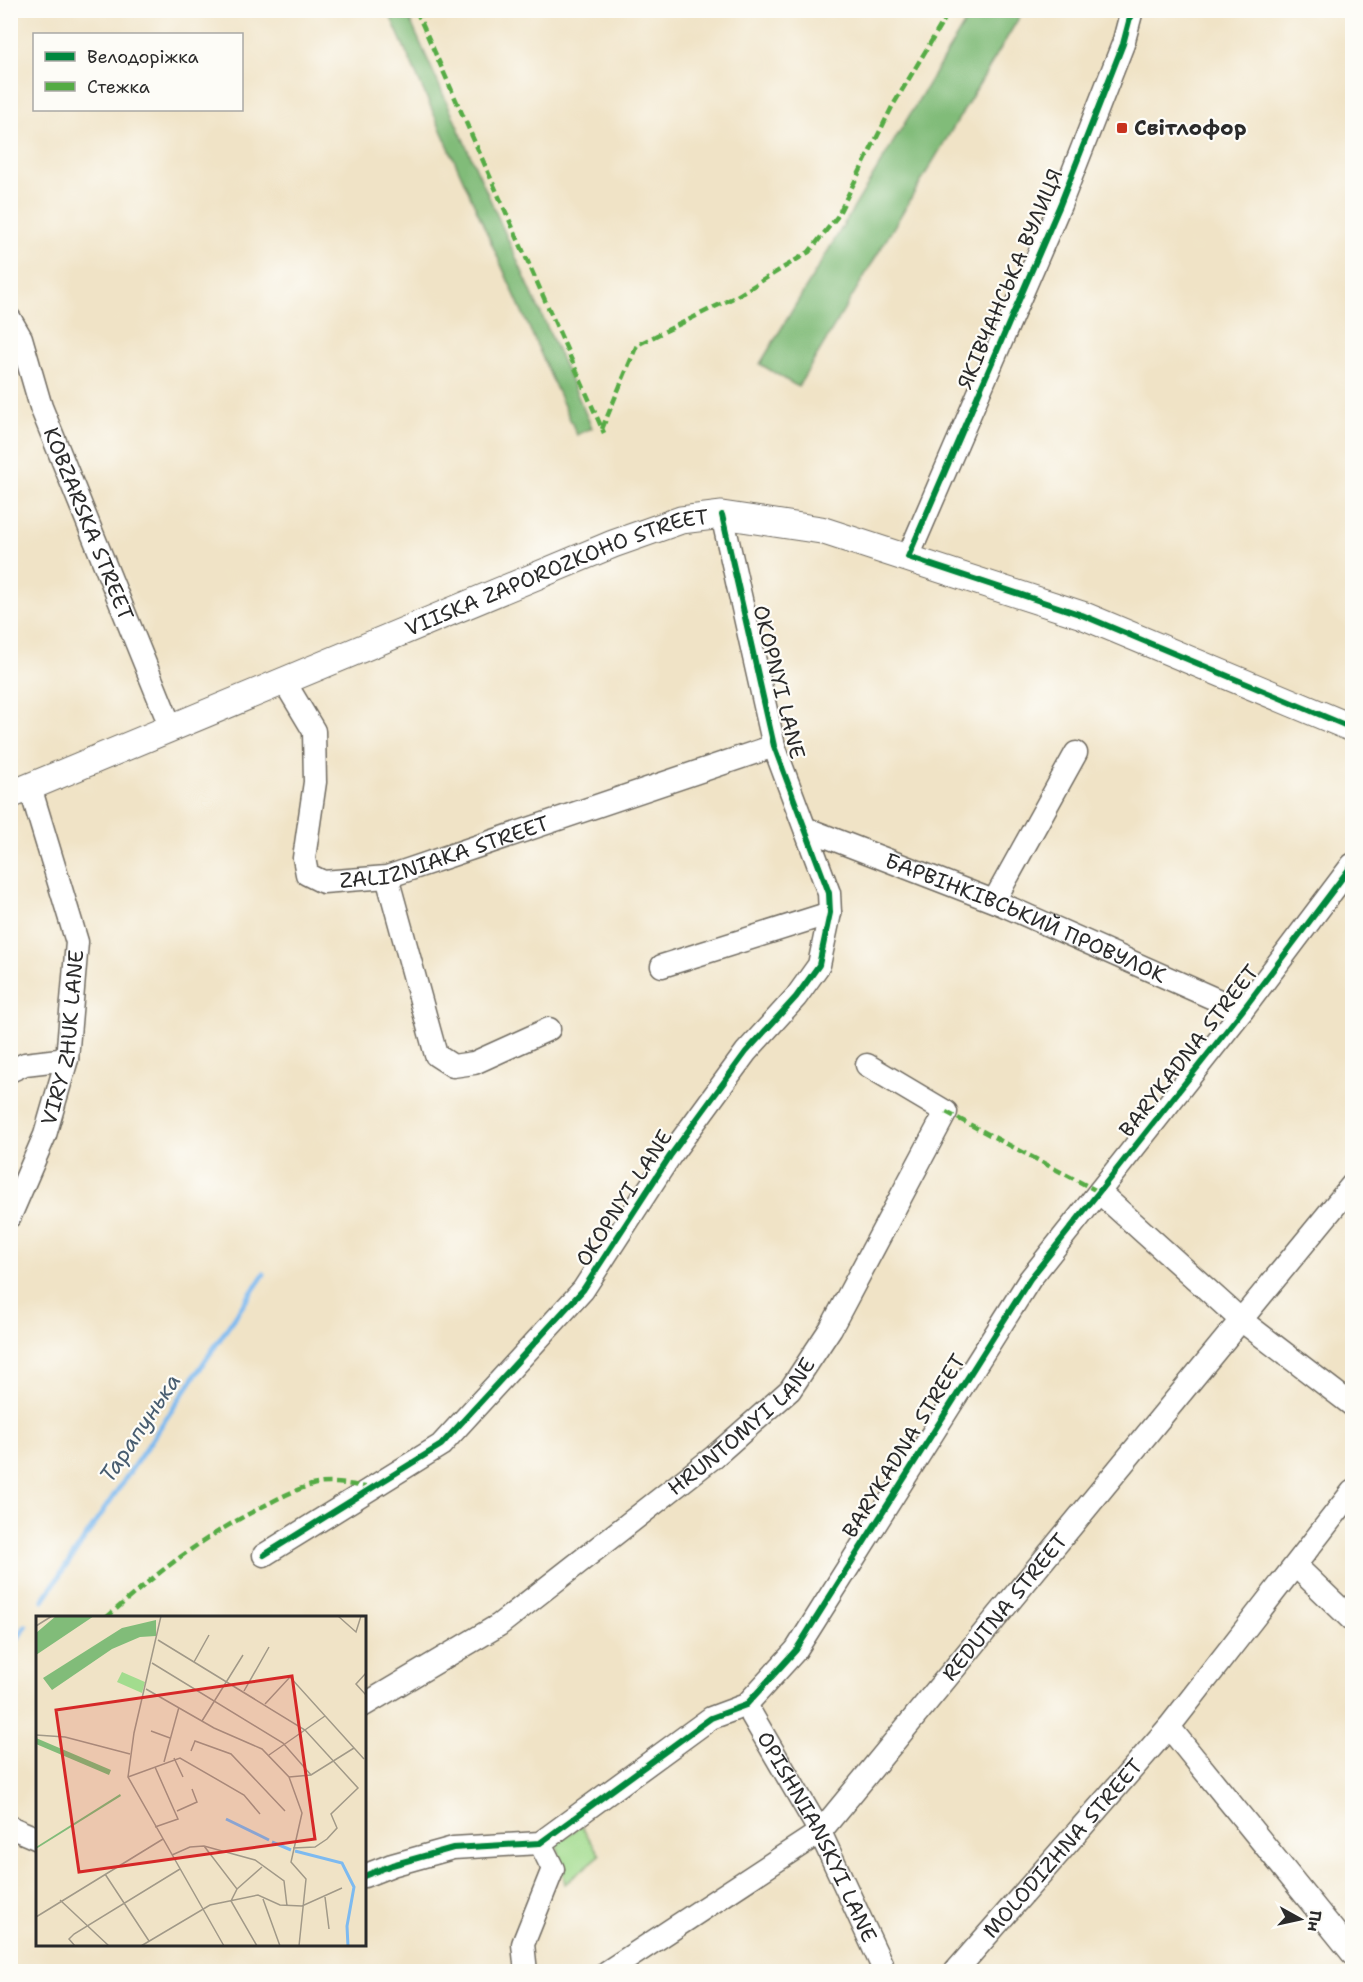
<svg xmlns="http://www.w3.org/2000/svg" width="1363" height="1982" font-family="'Shantell Sans',sans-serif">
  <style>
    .green { fill: #a2dc8e; stroke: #66845c; stroke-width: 1.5 }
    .forest { fill: #81bc79; stroke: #567452; stroke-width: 1.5 }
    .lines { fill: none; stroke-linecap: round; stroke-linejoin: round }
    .stream { stroke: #7dbaf0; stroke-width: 5 }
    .minor-casing { stroke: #706b61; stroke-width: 25 }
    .tertiary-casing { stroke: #706b61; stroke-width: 29 }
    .minor { stroke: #fff; stroke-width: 22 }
    .tertiary { stroke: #fff; stroke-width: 27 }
    .quiet { stroke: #54ab44; stroke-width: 4.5; stroke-dasharray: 9 4.5; stroke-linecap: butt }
    .cycleway-casing { stroke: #fdfcf7; stroke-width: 10 }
    .cycleway { stroke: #00873e; stroke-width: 6 }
    .poi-dot { fill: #c8321e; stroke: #fdfcf7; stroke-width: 2 }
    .labels { text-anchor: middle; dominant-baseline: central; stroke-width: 4.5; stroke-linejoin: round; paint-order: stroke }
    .poi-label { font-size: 21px; font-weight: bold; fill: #2b2b2b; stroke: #fdfcf7; text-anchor: start }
    .street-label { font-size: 21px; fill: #2b2b2b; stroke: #fdfcf7 }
    .water-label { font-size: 22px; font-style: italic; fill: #485d70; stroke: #fdfcf7 }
    .inset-river { fill: none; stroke: #7dbaf0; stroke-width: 3 }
    .inset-road { fill: none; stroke: #a19988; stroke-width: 1.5 }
    .view { fill: #d62828; fill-opacity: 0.15; stroke: #d62828; stroke-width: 3 }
    .inset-edge { fill: none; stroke: #2b2b2b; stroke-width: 3 }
  </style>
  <rect width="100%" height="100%" fill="#fdfcf7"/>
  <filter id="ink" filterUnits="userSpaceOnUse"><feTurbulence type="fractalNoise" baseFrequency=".0167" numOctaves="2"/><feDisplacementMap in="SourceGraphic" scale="12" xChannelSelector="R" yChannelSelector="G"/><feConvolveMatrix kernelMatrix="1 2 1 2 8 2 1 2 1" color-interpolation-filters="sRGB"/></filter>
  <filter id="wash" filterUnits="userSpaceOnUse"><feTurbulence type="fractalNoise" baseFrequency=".008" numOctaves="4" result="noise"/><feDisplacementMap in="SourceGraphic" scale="24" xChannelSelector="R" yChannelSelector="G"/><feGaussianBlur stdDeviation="1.35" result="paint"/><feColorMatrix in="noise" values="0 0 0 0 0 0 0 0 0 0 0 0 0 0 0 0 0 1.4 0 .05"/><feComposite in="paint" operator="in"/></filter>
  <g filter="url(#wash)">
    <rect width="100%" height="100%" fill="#f0e3c6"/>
    <path class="green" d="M 581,1826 L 600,1855 L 565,1884 L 557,1843 Z"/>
    <g class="forest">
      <path d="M 388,11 L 406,11 L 592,428 L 577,435 Z"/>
      <path d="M 972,11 L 1023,11 L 798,387 L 760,364 Z"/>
    </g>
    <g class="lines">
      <g class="stream">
        <path d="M 43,1600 L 264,1274"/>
        <path d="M 10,1649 L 26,1626"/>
      </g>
    </g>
  </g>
  <g filter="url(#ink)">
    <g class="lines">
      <defs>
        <g id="minor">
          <path id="s1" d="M 10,319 L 21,338 L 41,407 L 171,728"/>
          <path d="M 908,557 L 1060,205 L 1123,44 L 1132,10"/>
          <path id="s2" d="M 284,681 L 314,731 L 315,782 L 304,858 L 307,874 L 323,882 L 387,877 L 774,746"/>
          <path id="s3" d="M 807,829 L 1001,904 L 1242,1011"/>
          <path d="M 387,877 L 436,1055 L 453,1066 L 474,1063 L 549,1029"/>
          <path d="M 994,901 L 1076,753"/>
          <path d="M 662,966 L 830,913"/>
          <path d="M 10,1071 L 25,1064 L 67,1059"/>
          <path d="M 1099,1192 L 1241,1320 L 1352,1405"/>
          <path id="s4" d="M 10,1216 L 45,1135 L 67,1059 L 77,942 L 30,787"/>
          <path d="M 264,1555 L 441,1445 L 583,1290 L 670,1156 L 746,1052 L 796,997 L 819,965 L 830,913 L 829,893 L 774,746 L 722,515"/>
          <path d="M 1296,1566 L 1352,1620"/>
          <path id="s5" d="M 364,1705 L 499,1625 L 715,1456 L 790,1390 L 831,1328 L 946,1112 L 867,1065"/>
          <path id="s6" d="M 746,1705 L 820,1832 L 885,1972"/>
          <path d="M 1169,1727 L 1352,1953"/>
          <path d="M 10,1827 L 38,1839"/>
          <path d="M 364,1876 L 392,1865 L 453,1848 L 540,1843 L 711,1718 L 746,1705 L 796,1650 L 1030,1279 L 1242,1011 L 1352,865"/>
          <path d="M 526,1972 L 523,1944 L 553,1869 L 540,1843"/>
          <path id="s7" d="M 607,1972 L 820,1832 L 1352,1185"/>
          <path id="s8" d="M 955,1972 L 1169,1727 L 1352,1492"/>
        </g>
        <g id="tertiary">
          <path id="s9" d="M 10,795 L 613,544 L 681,520 L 722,515 L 821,530 L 1082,615 L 1352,728"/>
        </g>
      </defs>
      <use href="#minor" class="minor-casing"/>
      <use href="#tertiary" class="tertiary-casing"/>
      <use href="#minor" class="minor"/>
      <use href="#tertiary" class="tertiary"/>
      <g class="quiet">
        <path d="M 416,10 L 604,433"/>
        <path d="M 602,429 L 637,345 L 737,296 L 809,252 L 837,217 L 892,107 L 950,10"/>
        <path d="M 946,1112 L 1099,1192"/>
        <path d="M 106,1618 C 157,1573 198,1540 258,1509 C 275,1500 294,1490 312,1485 C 331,1480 353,1485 371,1488"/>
      </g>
      <defs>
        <g id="cycleway">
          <path d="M 1132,10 L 1123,44 L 1060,205 L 908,557 L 1082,615 L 1352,728"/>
          <path d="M 264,1555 L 441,1445 L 583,1290 L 670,1156 L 746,1052 L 796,997 L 819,965 L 830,913 L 829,893 L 774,746 L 722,515"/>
          <path d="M 364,1876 L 392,1865 L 453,1848 L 540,1843 L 711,1718 L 746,1705 L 796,1650 L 1030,1279 L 1242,1011 L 1352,865"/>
        </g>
      </defs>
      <use href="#cycleway" class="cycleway-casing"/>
      <use href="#cycleway" class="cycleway"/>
    </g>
  </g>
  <rect class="poi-dot" x="1116" y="122" width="12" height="12" rx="3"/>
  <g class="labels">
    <g class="poi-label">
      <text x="1134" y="128">Світлофор</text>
    </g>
    <g class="street-label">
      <text transform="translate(1010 279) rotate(-67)">ЯКІВЧАНСЬКА ВУЛИЦЯ</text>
      <text stroke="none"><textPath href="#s1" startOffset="220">KOBZARSKA STREET</textPath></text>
      <text stroke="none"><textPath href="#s9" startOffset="591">VIISKA ZAPOROZKOHO STREET</textPath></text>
      <text transform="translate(779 682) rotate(76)">OKOPNYI LANE</text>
      <text stroke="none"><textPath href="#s2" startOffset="346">ZALIZNIAKA STREET</textPath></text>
      <text stroke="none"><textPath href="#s3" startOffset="236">БАРВІНКІВСЬКИЙ ПРОВУЛОК</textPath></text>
      <text stroke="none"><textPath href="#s4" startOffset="188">VIRY ZHUK LANE</textPath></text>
      <text transform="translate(1189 1051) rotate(-52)">BARYKADNA STREET</text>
      <text transform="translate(624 1198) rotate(-57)">OKOPNYI LANE</text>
      <text stroke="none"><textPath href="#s5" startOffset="471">HRUNTOMYI LANE</textPath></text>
      <text transform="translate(904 1446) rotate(-58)">BARYKADNA STREET</text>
      <text stroke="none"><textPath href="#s7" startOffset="546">REDUTNA STREET</textPath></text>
      <text stroke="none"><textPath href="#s6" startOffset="150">OPISHNIANSKYI LANE</textPath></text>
      <text stroke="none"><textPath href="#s8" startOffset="164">MOLODIZHNA STREET</textPath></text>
    </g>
    <g class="water-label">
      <text transform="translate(140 1428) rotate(-56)">Тарапунька</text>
    </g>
  </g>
  <g transform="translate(36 1616)">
    <rect width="330" height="330" fill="#f0e3c6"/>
    <path d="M 86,56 L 109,66 L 106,77 L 81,66 Z" fill="#a2dc8e"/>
    <path d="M 20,0 L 58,0 L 0,39 L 0,17 ZM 120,4 L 120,20 L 104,21 L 76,33 L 16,74 L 7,62 L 86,12 ZM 0,122 L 75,154 L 73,159 L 0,128 ZM 84,178 L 85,180 L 0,233 L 0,231 Z" fill="#81bc79"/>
    <path class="inset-river" d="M 190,203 L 233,224M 236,226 L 255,234M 259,235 L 306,247 L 318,271 L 311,310 L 312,330"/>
    <path class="inset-road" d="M 125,0 L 98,117 L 92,161 L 188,330M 302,0 L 320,16 L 325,0M 0,10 L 16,0M 122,24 L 269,114 L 322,172 L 295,198 L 301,212 L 291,223 L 279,231 L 257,232M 158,46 L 173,19M 116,47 L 247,127 L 275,159M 330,57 L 320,68 L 330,79M 110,73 L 178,112 L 226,133 L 253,161 L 266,197 L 255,246 L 270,263 L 263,330M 208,75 L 233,31M 229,88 L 254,61 L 328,143M 166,105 L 207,39M 115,115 L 134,122M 0,119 L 29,121 L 94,138M 155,135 L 159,125 L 195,138 L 249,195M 233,139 L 289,100M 138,142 L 147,161M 128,146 L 143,91M 119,151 L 142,203 L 119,211M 92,161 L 144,142 L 208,179 L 224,198M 253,161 L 275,159 L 318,132M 141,195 L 161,186 L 156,173M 168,230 L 201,273 L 195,285 L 221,330M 136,239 L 154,231 L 168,230 L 219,244 L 248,265 L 251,290M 69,258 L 113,325M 201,273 L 226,251M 289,281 L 293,313M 227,283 L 244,330M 24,284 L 73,330M 0,301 L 127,223M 39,330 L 33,323 L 38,318 L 144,253M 105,330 L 174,289 L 222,279 L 244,289 L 266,290 L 306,272"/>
    <path class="view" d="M 256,60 L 279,223 L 43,256 L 20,94 Z"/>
    <rect width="330" height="330" class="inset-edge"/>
  </g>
  <rect width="1363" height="1982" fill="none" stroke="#fdfcf7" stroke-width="36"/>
  <rect x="33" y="33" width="210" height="78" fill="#fdfcf7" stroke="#a9a8a5" stroke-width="1.5"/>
  <rect x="45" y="52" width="30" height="9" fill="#00873e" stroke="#a9a8a5" stroke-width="1.5"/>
  <text x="87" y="63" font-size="18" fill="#2b2b2b">Велодоріжка</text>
  <rect x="45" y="82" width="30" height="9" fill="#54ab44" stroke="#a9a8a5" stroke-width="1.5"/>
  <text x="87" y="93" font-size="18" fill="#2b2b2b">Стежка</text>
  <g transform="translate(1300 1919) rotate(98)" stroke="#fdfcf7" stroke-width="4.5" paint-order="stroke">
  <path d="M0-4.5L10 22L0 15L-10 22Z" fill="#2b2b2b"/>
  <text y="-9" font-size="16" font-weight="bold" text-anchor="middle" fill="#2b2b2b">Пн</text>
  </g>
</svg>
